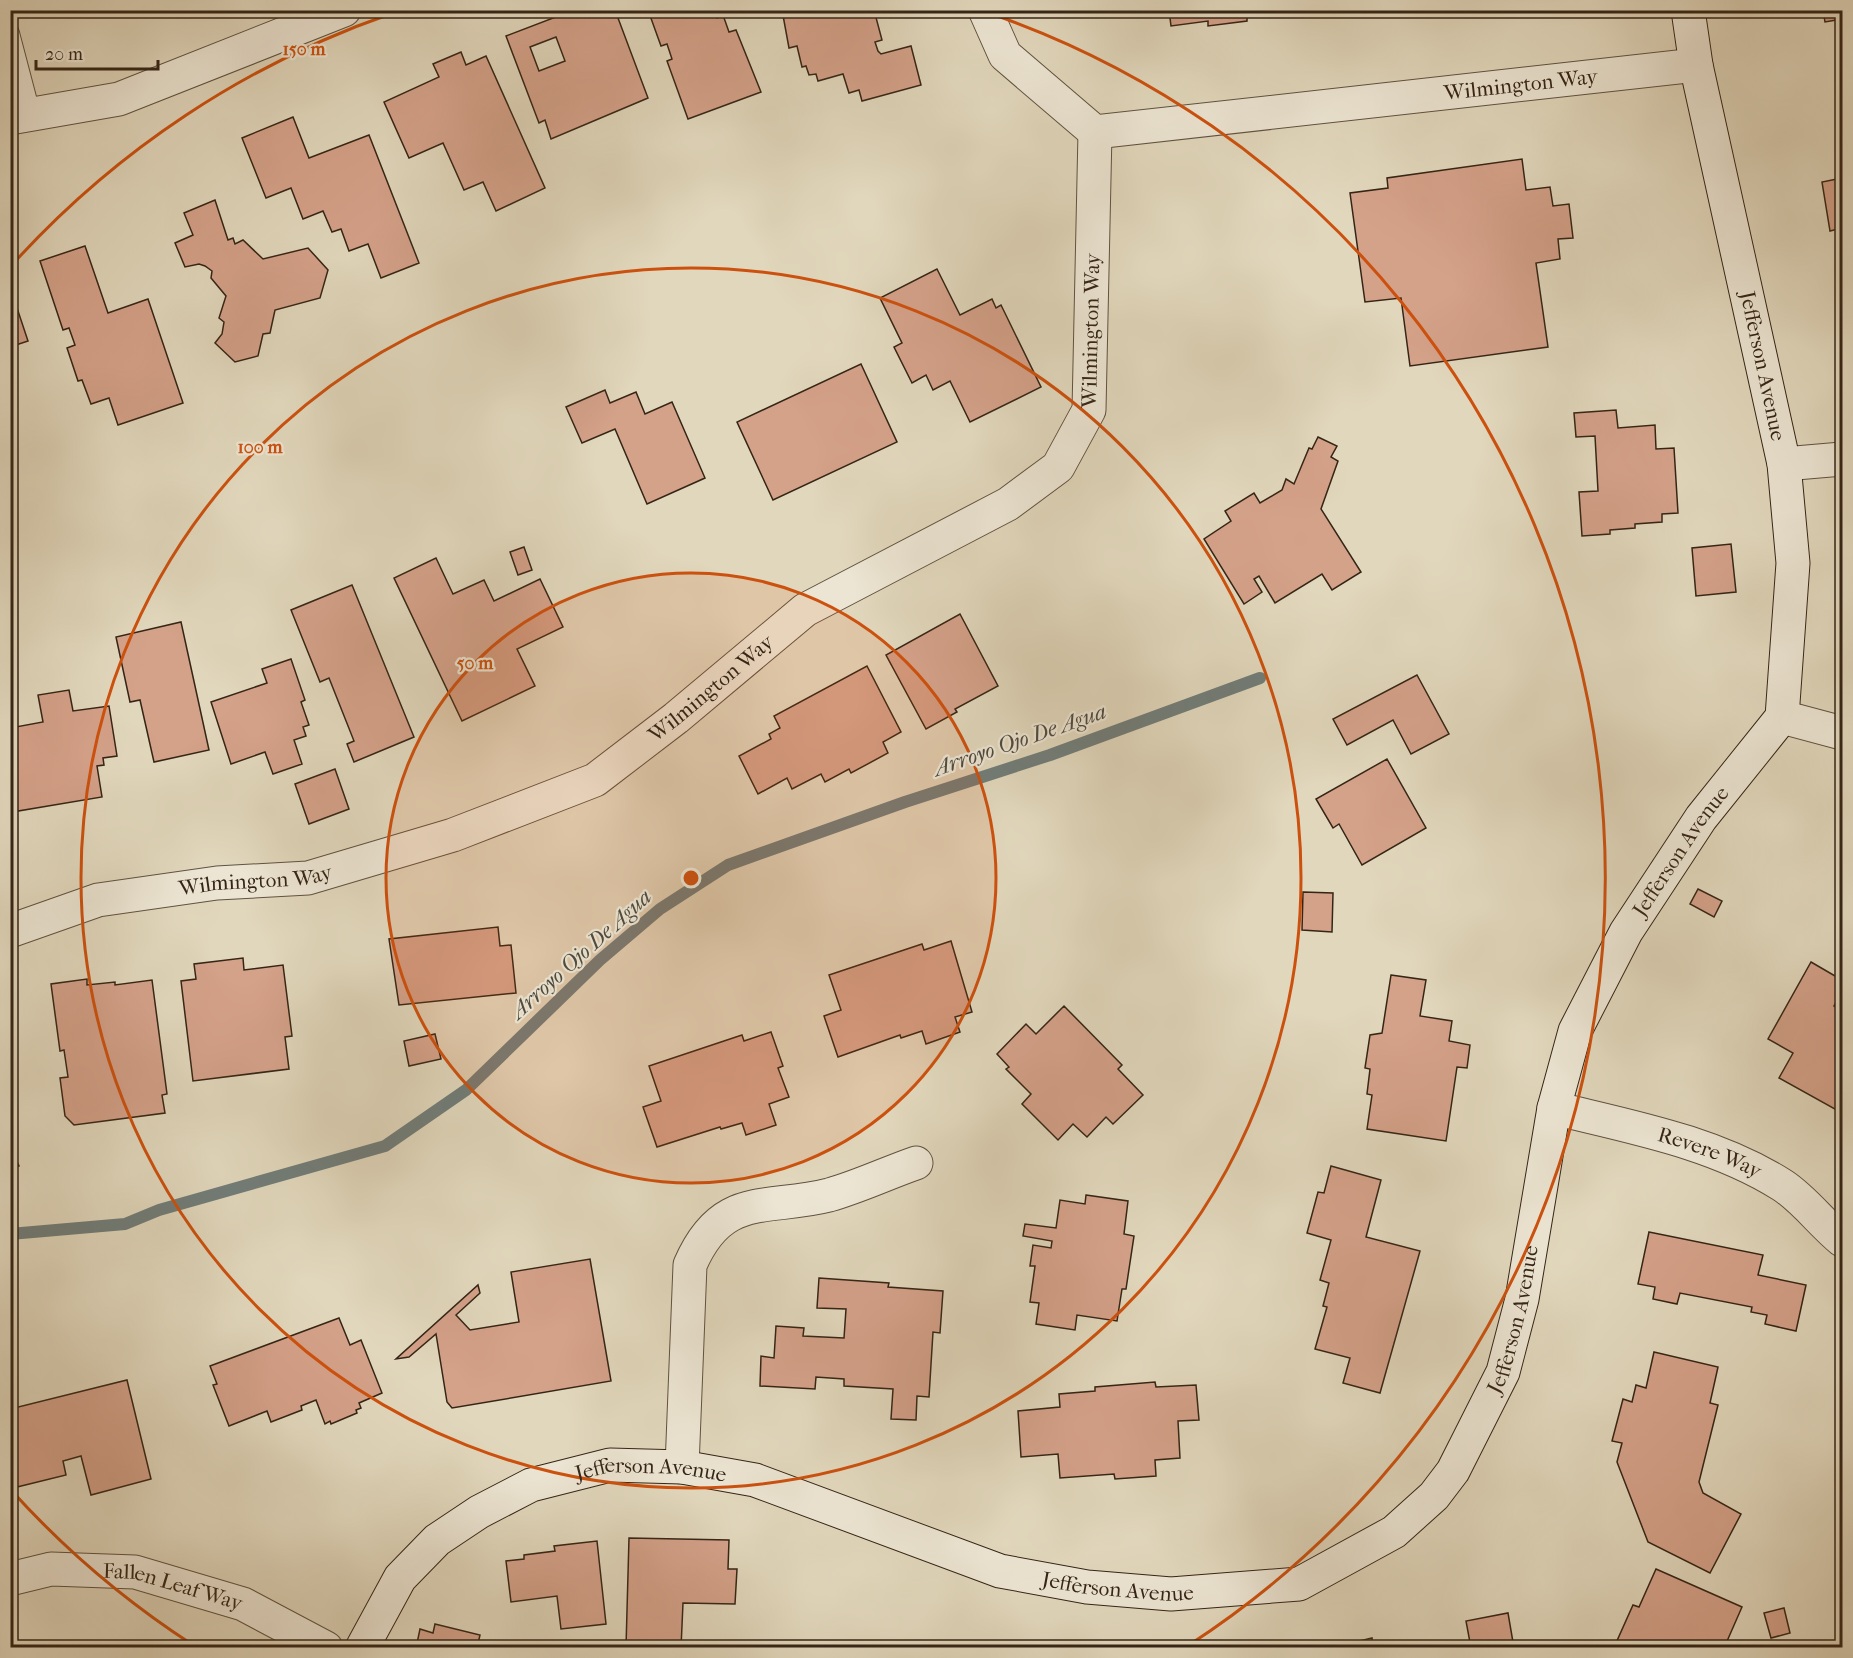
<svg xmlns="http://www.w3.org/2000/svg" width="1853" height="1658" font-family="'IM FELL French Canon',serif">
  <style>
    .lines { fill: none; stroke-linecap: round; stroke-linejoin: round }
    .stream { stroke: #717d79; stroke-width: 12 }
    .building { fill: #d4a189; stroke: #352516; stroke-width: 1.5; fill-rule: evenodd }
    .lane-casing { stroke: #605240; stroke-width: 20 }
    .street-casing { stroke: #605240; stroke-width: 35 }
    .secondary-casing { stroke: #352516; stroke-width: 35 }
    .lane { stroke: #ece5d3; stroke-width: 18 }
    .street { stroke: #ece5d3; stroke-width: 33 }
    .secondary { stroke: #ece5d3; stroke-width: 33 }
    .ring { fill: none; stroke: #cd510e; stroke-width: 3 }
    .labels { text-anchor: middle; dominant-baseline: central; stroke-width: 4.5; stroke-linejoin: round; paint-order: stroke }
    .street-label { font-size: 21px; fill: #352516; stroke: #ece5d3 }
    .water-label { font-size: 22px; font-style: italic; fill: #4e4a3f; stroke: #ece5d3 }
    .centre { fill: #cd510e; stroke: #ece5d3; stroke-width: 3 }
    .ring-label { font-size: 18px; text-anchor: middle; font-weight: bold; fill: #cd510e; stroke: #ece5d3; stroke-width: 4.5; stroke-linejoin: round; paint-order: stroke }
  </style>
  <rect width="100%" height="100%" fill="#e1d7bc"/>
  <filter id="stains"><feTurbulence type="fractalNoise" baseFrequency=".00333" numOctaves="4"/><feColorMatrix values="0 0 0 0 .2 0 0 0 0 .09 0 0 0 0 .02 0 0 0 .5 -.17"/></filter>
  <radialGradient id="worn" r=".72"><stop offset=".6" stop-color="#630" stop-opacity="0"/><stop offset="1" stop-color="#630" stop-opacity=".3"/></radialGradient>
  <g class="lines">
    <path class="stream" d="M 10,1234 L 125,1224 L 159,1210 L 385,1146 L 466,1090 L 600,960 L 660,909 L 728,865 L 905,802 L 1050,755 L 1260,678"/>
  </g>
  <g class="building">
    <path d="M 574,10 L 615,10 L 648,98 L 551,139 L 545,120 L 539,123 L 506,36 ZM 556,37 L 565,61 L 539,71 L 530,47 Z"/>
    <path d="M 648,10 L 692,10 L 695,17 L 715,10 L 717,18 L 723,15 L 729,32 L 736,30 L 761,92 L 688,119 L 667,61 L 672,59 L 667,44 L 661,46 Z"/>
    <path d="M 782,10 L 874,10 L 882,40 L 875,42 L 878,51 L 881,54 L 911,46 L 921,85 L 862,101 L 859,90 L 849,93 L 843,74 L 818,81 L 816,74 L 809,75 L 806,66 L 802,67 L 797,46 L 789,48 Z"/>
    <path d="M 1169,10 L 1301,10 L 1247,17 L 1247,21 L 1208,26 L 1208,21 L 1171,26 Z"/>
    <path d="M 1823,10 L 1842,10 L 1842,19 L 1825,22 Z"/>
    <path d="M 461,52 L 466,65 L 486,56 L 545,188 L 496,211 L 483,182 L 464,190 L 443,143 L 409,158 L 384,102 L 439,77 L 433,64 Z"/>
    <path d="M 293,117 L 309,158 L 369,135 L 419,263 L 381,278 L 368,244 L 349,251 L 341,229 L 332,232 L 323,211 L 303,219 L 291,188 L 266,198 L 242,138 Z"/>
    <path d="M 1522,159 L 1526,190 L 1550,187 L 1553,206 L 1569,204 L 1573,238 L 1558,239 L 1560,259 L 1536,263 L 1548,347 L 1410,366 L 1401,298 L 1365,302 L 1350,193 L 1388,188 L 1387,178 Z"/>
    <path d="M 1842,178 L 1842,228 L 1830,231 L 1822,182 Z"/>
    <path d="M 215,200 L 228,240 L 233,238 L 235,244 L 243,240 L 263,259 L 308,248 L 328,270 L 320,298 L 275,310 L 270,333 L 263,334 L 258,356 L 235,362 L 215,343 L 222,334 L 224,322 L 219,318 L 226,296 L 211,278 L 212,271 L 205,266 L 199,264 L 185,267 L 175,243 L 193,235 L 184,213 Z"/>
    <path d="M 85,246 L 108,313 L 148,299 L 183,403 L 118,425 L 109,398 L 91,404 L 82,380 L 78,381 L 67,348 L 75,345 L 69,328 L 63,330 L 40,261 Z"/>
    <path d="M 937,269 L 960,315 L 992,299 L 996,308 L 1001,305 L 1041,387 L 970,422 L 950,381 L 933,390 L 926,375 L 912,383 L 894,347 L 902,343 L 880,298 Z"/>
    <path d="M 10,287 L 28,341 L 10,347 Z"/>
    <path d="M 861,364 L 897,442 L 773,500 L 737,422 Z"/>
    <path d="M 605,390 L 610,403 L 636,392 L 645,414 L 672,402 L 705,478 L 647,504 L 615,429 L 582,443 L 566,407 Z"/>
    <path d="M 1616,410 L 1618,428 L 1655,425 L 1656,449 L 1674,448 L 1678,513 L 1662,514 L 1662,522 L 1635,524 L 1635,528 L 1610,530 L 1610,534 L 1582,536 L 1579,492 L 1598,491 L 1595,436 L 1576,437 L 1574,413 Z"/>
    <path d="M 1318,437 L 1337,446 L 1331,457 L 1338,461 L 1321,509 L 1361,572 L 1332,590 L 1322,574 L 1275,603 L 1259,576 L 1254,579 L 1262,592 L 1244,604 L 1204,539 L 1231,521 L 1225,511 L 1254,493 L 1260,503 L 1282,490 L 1286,479 L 1294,484 L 1309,448 L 1312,449 Z"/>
    <path d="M 1731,544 L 1736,592 L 1696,596 L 1692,548 Z"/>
    <path d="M 524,547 L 532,570 L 518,575 L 510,552 Z"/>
    <path d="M 436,558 L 453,594 L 484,580 L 494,601 L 540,579 L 563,627 L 517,649 L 535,686 L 462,721 L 394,578 Z"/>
    <path d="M 352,585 L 414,737 L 354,762 L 347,744 L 354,741 L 329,678 L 320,682 L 291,610 Z"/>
    <path d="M 960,614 L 998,686 L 955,709 L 957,712 L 926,729 L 886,655 Z"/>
    <path d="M 181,622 L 209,750 L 154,762 L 140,700 L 130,702 L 116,637 Z"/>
    <path d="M 291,659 L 305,700 L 301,702 L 309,725 L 303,727 L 306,736 L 294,740 L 302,764 L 273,774 L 265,752 L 231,764 L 211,702 L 267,683 L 262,669 Z"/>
    <path d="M 867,666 L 901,732 L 883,742 L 888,753 L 851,773 L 849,769 L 825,782 L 821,774 L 792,789 L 787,778 L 758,794 L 739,756 L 771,739 L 769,734 L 780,728 L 774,716 Z"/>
    <path d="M 1417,675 L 1449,734 L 1411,754 L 1393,720 L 1347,745 L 1333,719 Z"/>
    <path d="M 69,690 L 73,711 L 109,706 L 117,756 L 103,758 L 104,765 L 97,766 L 102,797 L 12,812 L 10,728 L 43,722 L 38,695 Z"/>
    <path d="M 1387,759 L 1426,828 L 1362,865 L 1339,824 L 1333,828 L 1316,799 Z"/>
    <path d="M 335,769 L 349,809 L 309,824 L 295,784 Z"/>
    <path d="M 1698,889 L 1722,901 L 1714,917 L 1690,904 Z"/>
    <path d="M 1303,892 L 1333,893 L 1332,932 L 1302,930 Z"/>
    <path d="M 498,927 L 500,946 L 511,945 L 516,993 L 399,1005 L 389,939 Z"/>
    <path d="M 951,941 L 972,1012 L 955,1017 L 960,1032 L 926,1044 L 922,1031 L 901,1038 L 900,1035 L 838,1057 L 824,1016 L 841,1010 L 829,975 L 922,944 L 924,950 Z"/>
    <path d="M 243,958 L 244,970 L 283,965 L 292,1036 L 285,1037 L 289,1069 L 193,1081 L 181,981 L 196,979 L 194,964 Z"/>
    <path d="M 1811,962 L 1842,980 L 1842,991 L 1834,1006 L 1842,1011 L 1842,1113 L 1779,1078 L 1793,1053 L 1768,1039 Z"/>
    <path d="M 1391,975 L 1426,980 L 1420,1016 L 1452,1021 L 1449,1041 L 1470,1045 L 1467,1068 L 1457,1067 L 1446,1141 L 1367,1129 L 1372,1095 L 1367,1094 L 1370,1069 L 1365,1068 L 1370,1035 L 1382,1033 Z"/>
    <path d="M 87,979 L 87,985 L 115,982 L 115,985 L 152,980 L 167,1094 L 162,1095 L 165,1113 L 74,1125 L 65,1116 L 60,1078 L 68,1077 L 64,1050 L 60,1051 L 51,984 Z"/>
    <path d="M 1064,1006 L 1122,1065 L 1118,1069 L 1143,1095 L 1113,1124 L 1106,1117 L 1087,1137 L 1073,1124 L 1058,1140 L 1022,1104 L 1031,1094 L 1006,1069 L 1009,1067 L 997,1054 L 1026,1024 L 1036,1034 Z"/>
    <path d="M 771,1032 L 783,1066 L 778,1068 L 789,1097 L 769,1104 L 776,1125 L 746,1135 L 742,1123 L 721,1129 L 720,1127 L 657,1147 L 643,1107 L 661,1101 L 649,1066 L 742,1035 L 744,1041 Z"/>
    <path d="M 435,1034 L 441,1059 L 409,1066 L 404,1041 Z"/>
    <path d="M 10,1147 L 19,1166 L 10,1170 Z"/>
    <path d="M 1331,1166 L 1381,1180 L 1366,1237 L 1420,1251 L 1380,1393 L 1343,1383 L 1350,1358 L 1315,1349 L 1327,1307 L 1323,1306 L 1329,1283 L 1320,1280 L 1331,1240 L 1307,1233 L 1318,1192 L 1324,1193 Z"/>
    <path d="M 1086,1195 L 1128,1201 L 1124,1234 L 1134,1236 L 1126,1289 L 1122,1289 L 1117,1321 L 1077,1315 L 1075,1330 L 1036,1324 L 1039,1303 L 1030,1302 L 1035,1266 L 1030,1266 L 1033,1245 L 1051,1248 L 1052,1241 L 1023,1236 L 1025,1224 L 1056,1228 L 1060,1200 L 1085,1204 Z"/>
    <path d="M 1649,1232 L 1763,1255 L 1758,1275 L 1806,1285 L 1796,1331 L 1765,1324 L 1767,1315 L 1751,1312 L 1752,1307 L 1680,1293 L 1677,1304 L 1653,1299 L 1655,1287 L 1638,1284 Z"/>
    <path d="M 590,1259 L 611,1381 L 452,1408 L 447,1402 L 436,1334 L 409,1357 L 396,1359 L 478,1285 L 480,1293 L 456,1315 L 470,1330 L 519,1322 L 511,1272 Z"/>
    <path d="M 819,1278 L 889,1283 L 888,1287 L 943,1291 L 940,1333 L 933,1332 L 929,1397 L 917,1396 L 916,1420 L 891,1419 L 893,1389 L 844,1386 L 844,1379 L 816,1377 L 815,1389 L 760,1386 L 761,1356 L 774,1358 L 776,1326 L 804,1328 L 803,1336 L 844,1338 L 846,1309 L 817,1308 Z"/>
    <path d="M 339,1318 L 350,1345 L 361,1340 L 382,1393 L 359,1403 L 361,1408 L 356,1410 L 357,1413 L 331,1424 L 330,1421 L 325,1424 L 316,1400 L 301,1406 L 302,1410 L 271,1422 L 267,1411 L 229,1426 L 213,1385 L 217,1384 L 210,1366 Z"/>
    <path d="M 1654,1352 L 1718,1367 L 1710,1403 L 1718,1405 L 1699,1482 L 1703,1493 L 1741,1514 L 1710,1573 L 1648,1542 L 1617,1462 L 1622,1443 L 1612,1441 L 1623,1399 L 1632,1402 L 1636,1385 L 1646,1388 Z"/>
    <path d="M 127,1380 L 151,1479 L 91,1495 L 81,1456 L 63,1461 L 66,1475 L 13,1488 L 10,1409 Z"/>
    <path d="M 1155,1382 L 1156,1387 L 1196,1385 L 1199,1420 L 1178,1421 L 1180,1458 L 1155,1460 L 1156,1476 L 1115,1479 L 1114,1474 L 1060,1478 L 1058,1454 L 1021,1457 L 1018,1411 L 1060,1407 L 1059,1394 L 1095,1391 L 1095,1387 Z"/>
    <path d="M 629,1538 L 729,1540 L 728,1569 L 737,1569 L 735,1604 L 683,1603 L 681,1648 L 626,1647 Z"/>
    <path d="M 597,1541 L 606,1624 L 561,1629 L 557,1596 L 511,1602 L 506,1561 L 524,1559 L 524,1555 L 555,1551 L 554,1546 Z"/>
    <path d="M 1656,1569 L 1742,1607 L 1724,1648 L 1626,1648 L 1616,1643 L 1633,1605 L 1639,1607 Z"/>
    <path d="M 1784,1608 L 1790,1633 L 1771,1638 L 1764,1613 Z"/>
    <path d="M 1508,1613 L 1514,1648 L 1471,1648 L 1466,1621 Z"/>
    <path d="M 435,1624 L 480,1635 L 477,1648 L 416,1648 L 420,1629 L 433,1633 Z"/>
    <path d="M 1372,1638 L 1373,1648 L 1331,1648 Z"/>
  </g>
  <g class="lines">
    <defs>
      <path id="lane" d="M 10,33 L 31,113"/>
      <g id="street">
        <path id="s1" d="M 985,10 L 1005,55 L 1095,132 L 1696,65"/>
        <path d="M 10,118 L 119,99 L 344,10"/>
        <path d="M 1784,464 L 1842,459"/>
        <path d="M 1782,717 L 1842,733"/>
        <path id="s2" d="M 10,931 L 98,900 L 217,883 L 308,878 L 453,835 L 595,780 L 676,718 L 805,610 L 1008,504 L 1058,467 L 1089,410 L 1095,132"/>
        <path id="s3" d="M 1554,1108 C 1631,1127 1714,1142 1782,1185 C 1804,1199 1822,1224 1842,1240"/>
        <path d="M 682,1467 L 690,1265 C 722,1191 765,1211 829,1195 C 858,1187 887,1173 916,1163"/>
        <path id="s4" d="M 10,1579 L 51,1569 L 135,1572 L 243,1604 L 326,1648"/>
      </g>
      <g id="secondary">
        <path id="s5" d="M 362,1648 L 400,1578 L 437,1540 L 479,1512 L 531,1485 L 610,1465 L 682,1467 L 755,1480 L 1000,1571 L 1087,1587 L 1171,1594 L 1299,1584 L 1394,1532 L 1434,1496 L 1453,1471 L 1503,1372 L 1522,1299 L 1554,1108 L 1575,1031 L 1626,932 L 1701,818 L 1782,717 L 1793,563 L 1784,464 L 1696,65 L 1688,10"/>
      </g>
    </defs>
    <use href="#lane" class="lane-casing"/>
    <use href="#street" class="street-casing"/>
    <use href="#secondary" class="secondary-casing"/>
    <use href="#lane" class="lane"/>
    <use href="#street" class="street"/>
    <use href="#secondary" class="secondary"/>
  </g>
  <circle cx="691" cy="878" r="305" fill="#cd510e" fill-opacity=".12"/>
  <g class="ring">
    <circle cx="691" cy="878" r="305"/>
    <circle cx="691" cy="878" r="610"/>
    <path d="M193 1645A915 915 0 0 1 11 1490M11 266A915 915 0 0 1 393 13M989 13A915 915 0 0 1 1189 1645"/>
  </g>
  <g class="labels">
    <g class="street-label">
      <text stroke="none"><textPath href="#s1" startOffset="596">Wilmington Way</textPath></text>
      <text stroke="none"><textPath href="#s2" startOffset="1314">Wilmington Way</textPath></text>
      <text transform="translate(1763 366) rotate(78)">Jefferson Avenue</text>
      <text stroke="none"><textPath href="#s2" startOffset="756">Wilmington Way</textPath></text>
      <text stroke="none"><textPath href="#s5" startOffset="1894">Jefferson Avenue</textPath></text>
      <text stroke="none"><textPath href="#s2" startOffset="252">Wilmington Way</textPath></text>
      <text stroke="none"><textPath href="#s3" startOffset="162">Revere Way</textPath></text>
      <text stroke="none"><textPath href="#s5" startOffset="1390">Jefferson Avenue</textPath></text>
      <text stroke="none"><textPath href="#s5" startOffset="364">Jefferson Avenue</textPath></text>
      <text stroke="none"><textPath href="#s5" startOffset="850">Jefferson Avenue</textPath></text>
      <text stroke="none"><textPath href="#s4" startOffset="166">Fallen Leaf Way</textPath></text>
    </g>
    <g class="water-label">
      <text transform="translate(1020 740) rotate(-19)">Arroyo Ojo De Agua</text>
      <text transform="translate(581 954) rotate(-42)">Arroyo Ojo De Agua</text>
    </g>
  </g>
  <circle cx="691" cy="878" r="9" class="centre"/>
  <g class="ring-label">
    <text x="304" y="55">150 m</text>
    <text x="260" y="453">100 m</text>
    <text x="475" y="669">50 m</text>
  </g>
  <rect width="1853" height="1658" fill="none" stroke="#e1d7bc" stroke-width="36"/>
  <rect x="12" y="12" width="1829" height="1634" fill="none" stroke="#352516" stroke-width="3"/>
  <rect x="18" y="18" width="1817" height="1622" fill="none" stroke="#352516" stroke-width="1.5"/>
  <path d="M36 60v9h122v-9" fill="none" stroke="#352516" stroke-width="3"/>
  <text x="45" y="60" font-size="18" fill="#352516" stroke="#ece5d3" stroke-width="4.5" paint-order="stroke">20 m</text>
  <rect width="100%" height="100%" filter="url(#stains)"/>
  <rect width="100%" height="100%" fill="url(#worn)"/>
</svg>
